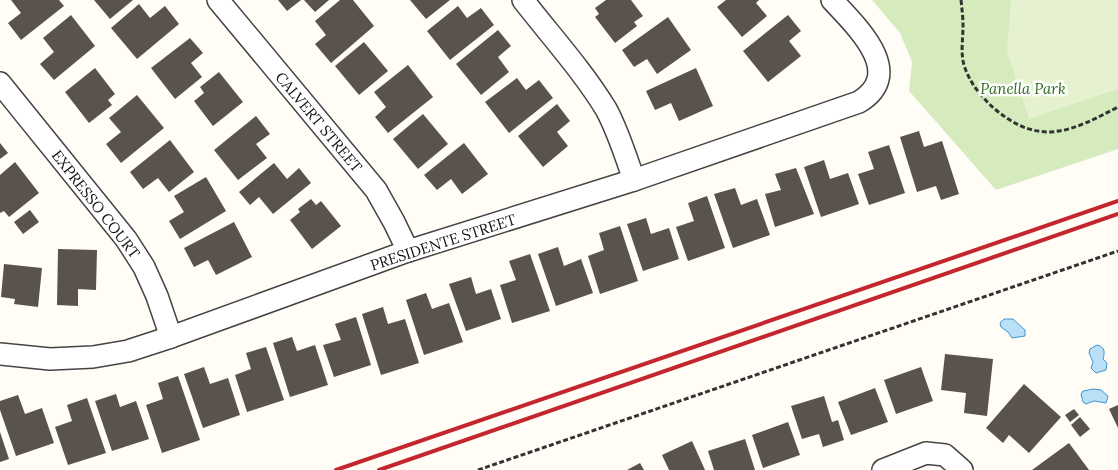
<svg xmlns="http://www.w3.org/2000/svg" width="1118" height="470" font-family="Lora,serif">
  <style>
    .green { fill: #d5ebbd }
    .pitch { fill: #e6f2cf }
    .water { fill: #b9e0f7; stroke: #3f96cf }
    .building { fill: #5a524d }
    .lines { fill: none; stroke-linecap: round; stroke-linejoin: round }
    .minor-casing { stroke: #444; stroke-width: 24 }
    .path { stroke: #333; stroke-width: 3; stroke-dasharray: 5 2.5; stroke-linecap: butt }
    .minor { stroke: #fff; stroke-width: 21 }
    .rail { stroke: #c4262e; stroke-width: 4 }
    .labels { text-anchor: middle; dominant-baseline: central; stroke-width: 5; stroke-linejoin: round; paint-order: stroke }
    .park-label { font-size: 15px; font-style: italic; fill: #2f6b1f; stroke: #fff }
    .street-label { font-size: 15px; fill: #111; stroke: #fff }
  </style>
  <rect width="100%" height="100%" fill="#fffdf5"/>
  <path class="green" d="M 872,0 L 1118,0 L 1118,149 L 996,190 L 909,91 L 912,62 L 900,33 Z"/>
  <path class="pitch" d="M 1011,0 L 1118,0 L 1118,89 L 1029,119 L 1007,51 Z"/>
  <g class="water">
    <path d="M 1004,319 L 1013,319 L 1025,330 L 1025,336 L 1012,338 L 1008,332 L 1001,327 L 1000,323 Z"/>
    <path d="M 1097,345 C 1105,347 1105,352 1103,359 L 1107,363 L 1106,370 L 1096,373 L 1091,368 L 1093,362 L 1089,353 L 1090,349 Z"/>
    <path d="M 1093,389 L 1101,390 L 1108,396 L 1106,403 L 1094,401 L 1086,404 L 1083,402 L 1081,394 L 1083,391 Z"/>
  </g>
  <g class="building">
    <path d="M 11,0 L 59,0 L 64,6 L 21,40 L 8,23 L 21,13 Z"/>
    <path d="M 94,0 L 133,0 L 110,19 Z"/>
    <path d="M 278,0 L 301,0 L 287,11 Z"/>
    <path d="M 304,0 L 329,0 L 315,12 Z"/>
    <path d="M 340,0 L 353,0 L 374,26 L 331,63 L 315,44 L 326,35 L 315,21 Z"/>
    <path d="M 410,0 L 450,0 L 426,19 Z"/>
    <path d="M 606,0 L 631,0 L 643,16 L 634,22 L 637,26 L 615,43 L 595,17 L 599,14 L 595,8 Z"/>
    <path d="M 726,0 L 759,0 L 756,3 L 767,16 L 742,37 L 717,7 Z"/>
    <path d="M 139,4 L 150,18 L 165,6 L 179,24 L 137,59 L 111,28 Z"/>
    <path d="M 458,6 L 467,18 L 481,8 L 494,25 L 450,60 L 427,31 Z"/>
    <path d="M 71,15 L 95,46 L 54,80 L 40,64 L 54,52 L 43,38 Z"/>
    <path d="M 788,15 L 801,31 L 789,41 L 801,56 L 768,82 L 743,51 Z"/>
    <path d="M 668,17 L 691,50 L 657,74 L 647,59 L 634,67 L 622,50 Z"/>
    <path d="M 498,30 L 511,46 L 498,57 L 509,72 L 481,95 L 456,64 Z"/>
    <path d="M 190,38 L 203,53 L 191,63 L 202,77 L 175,99 L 151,68 Z"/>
    <path d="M 364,42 L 388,71 L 359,95 L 335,66 Z"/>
    <path d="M 408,65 L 433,97 L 388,133 L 375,117 L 386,107 L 374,92 Z"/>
    <path d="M 95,68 L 115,94 L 108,100 L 112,105 L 89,123 L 65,92 Z"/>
    <path d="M 696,68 L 713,106 L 679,121 L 671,103 L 655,110 L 646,91 Z"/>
    <path d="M 219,72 L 243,102 L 213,126 L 194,101 L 204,93 L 200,87 Z"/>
    <path d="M 517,78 L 526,90 L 539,80 L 553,98 L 509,133 L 485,102 Z"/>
    <path d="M 137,95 L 164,128 L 121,163 L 106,144 L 121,132 L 109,118 Z"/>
    <path d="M 557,104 L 570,121 L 557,132 L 568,146 L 543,167 L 518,136 Z"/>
    <path d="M 423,114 L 448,144 L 418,169 L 393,139 Z"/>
    <path d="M 256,116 L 270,134 L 256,144 L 267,158 L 238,180 L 214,150 Z"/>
    <path d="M 919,131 L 924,147 L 942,141 L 959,194 L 941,200 L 936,186 L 917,192 L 900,137 Z"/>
    <path d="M 170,140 L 194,172 L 169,192 L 158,178 L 143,189 L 130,172 Z"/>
    <path d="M 0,143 L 8,153 L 0,159 Z"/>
    <path d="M 464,143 L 488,174 L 462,194 L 451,179 L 437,190 L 424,175 Z"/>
    <path d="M 889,145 L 905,193 L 869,205 L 858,174 L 874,169 L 868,152 Z"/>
    <path d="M 824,160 L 830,179 L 848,173 L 859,204 L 821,217 L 804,167 Z"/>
    <path d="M 15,162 L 39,193 L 9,217 L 4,211 L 0,213 L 0,175 Z"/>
    <path d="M 274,163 L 287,179 L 299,168 L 311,183 L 273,214 L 259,197 L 250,205 L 239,192 Z"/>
    <path d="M 796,168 L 814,214 L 775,227 L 765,194 L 781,190 L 775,174 Z"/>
    <path d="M 206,177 L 226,211 L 180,239 L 169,221 L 184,212 L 174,196 Z"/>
    <path d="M 735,188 L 741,205 L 757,199 L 770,235 L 733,248 L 714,194 Z"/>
    <path d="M 707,196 L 725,248 L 688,261 L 676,227 L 694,221 L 688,203 Z"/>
    <path d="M 311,199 L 316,205 L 321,201 L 341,226 L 312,249 L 290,220 L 300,212 L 298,209 Z"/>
    <path d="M 30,210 L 39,222 L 23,234 L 14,222 Z"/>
    <path d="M 646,218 L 651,234 L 669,228 L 679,259 L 643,271 L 627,224 Z"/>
    <path d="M 234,222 L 252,257 L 216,275 L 208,260 L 194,267 L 184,248 Z"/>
    <path d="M 620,226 L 638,281 L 600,294 L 588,256 L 604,250 L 599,233 Z"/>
    <path d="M 558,247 L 564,266 L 581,259 L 593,293 L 556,306 L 538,254 Z"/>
    <path d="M 58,249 L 97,250 L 96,290 L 78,289 L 78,306 L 57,305 Z"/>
    <path d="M 530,254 L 550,311 L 512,323 L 500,285 L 516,280 L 509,261 Z"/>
    <path d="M 4,264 L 42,268 L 38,307 L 14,304 L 15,299 L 1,297 Z"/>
    <path d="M 471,277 L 476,294 L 491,289 L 501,319 L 466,331 L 449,284 Z"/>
    <path d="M 426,293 L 432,309 L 449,303 L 463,342 L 424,355 L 406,300 Z"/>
    <path d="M 383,307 L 388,324 L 405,319 L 419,363 L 381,375 L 362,314 Z"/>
    <path d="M 356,317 L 371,365 L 334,377 L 323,345 L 341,340 L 335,324 Z"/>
    <path d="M 292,337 L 297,351 L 315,345 L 328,385 L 290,397 L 273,343 Z"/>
    <path d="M 266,347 L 284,400 L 247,412 L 235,375 L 251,369 L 246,353 Z"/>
    <path d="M 945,354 L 993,359 L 987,416 L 964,413 L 966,393 L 941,390 Z"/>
    <path d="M 204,367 L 210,384 L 228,378 L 240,415 L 203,428 L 184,374 Z"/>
    <path d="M 921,367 L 933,401 L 896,414 L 884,380 Z"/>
    <path d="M 178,376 L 200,440 L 162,453 L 146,405 L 163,399 L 158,383 Z"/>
    <path d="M 1024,384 L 1061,417 L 1029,453 L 1009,435 L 1003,443 L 986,428 Z"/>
    <path d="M 875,388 L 888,422 L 851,435 L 838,402 Z"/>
    <path d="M 116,394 L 120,407 L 136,401 L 149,439 L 112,451 L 95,401 Z"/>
    <path d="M 18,395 L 25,414 L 42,408 L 54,443 L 16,456 L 0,410 L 0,401 Z"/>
    <path d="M 824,396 L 832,422 L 838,420 L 844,440 L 823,447 L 819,434 L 802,439 L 791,406 Z"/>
    <path d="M 87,398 L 106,453 L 68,465 L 55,427 L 72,421 L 67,405 Z"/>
    <path d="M 1118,405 L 1118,428 L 1109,409 Z"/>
    <path d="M 1074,409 L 1079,415 L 1070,422 L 1065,415 Z"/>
    <path d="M 1080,417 L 1090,429 L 1080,437 L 1071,425 Z"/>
    <path d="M 788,422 L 800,455 L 763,468 L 752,435 Z"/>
    <path d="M 0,432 L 9,459 L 0,462 Z"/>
    <path d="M 745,439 L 755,470 L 714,470 L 708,451 Z"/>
    <path d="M 692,441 L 705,470 L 669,470 L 662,455 Z"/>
    <path d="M 1069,443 L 1089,470 L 1032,470 Z"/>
    <path d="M 640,463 L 644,470 L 627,470 Z"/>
  </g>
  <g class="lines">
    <defs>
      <g id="minor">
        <path d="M 218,0 L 376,190 L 394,222 L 408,251"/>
        <path d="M 523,0 C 551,36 582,70 606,109 C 618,131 626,157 634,180"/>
        <path d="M 0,83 L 126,239 L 144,267 L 157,296 L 171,337"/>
        <path d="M 0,354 L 50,359 L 93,357 L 128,351 L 171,337 L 408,251 L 634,180 L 859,102 C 907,73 856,26 832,0"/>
        <path d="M 883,470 L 926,453 L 945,455 L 962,470"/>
      </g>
    </defs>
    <use href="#minor" class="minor-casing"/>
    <g class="path">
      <path d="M 961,0 C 962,9 963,18 963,26 C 963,40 960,55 965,68 C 971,85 983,99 996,110 C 1041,147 1072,131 1118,107"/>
      <path d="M 478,470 L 1118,251"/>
    </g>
    <use href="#minor" class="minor"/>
    <g class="rail">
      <path d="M 336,470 L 1118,201"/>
      <path d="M 379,470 L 1118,214"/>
    </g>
  </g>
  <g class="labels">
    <g class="park-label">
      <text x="1023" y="88">Panella Park</text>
    </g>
    <g class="street-label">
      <text transform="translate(319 122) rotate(50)">CALVERT STREET</text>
      <text transform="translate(96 204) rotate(52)">EXPRESSO COURT</text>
      <text transform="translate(443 242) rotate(-18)">PRESIDENTE STREET</text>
    </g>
  </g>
</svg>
